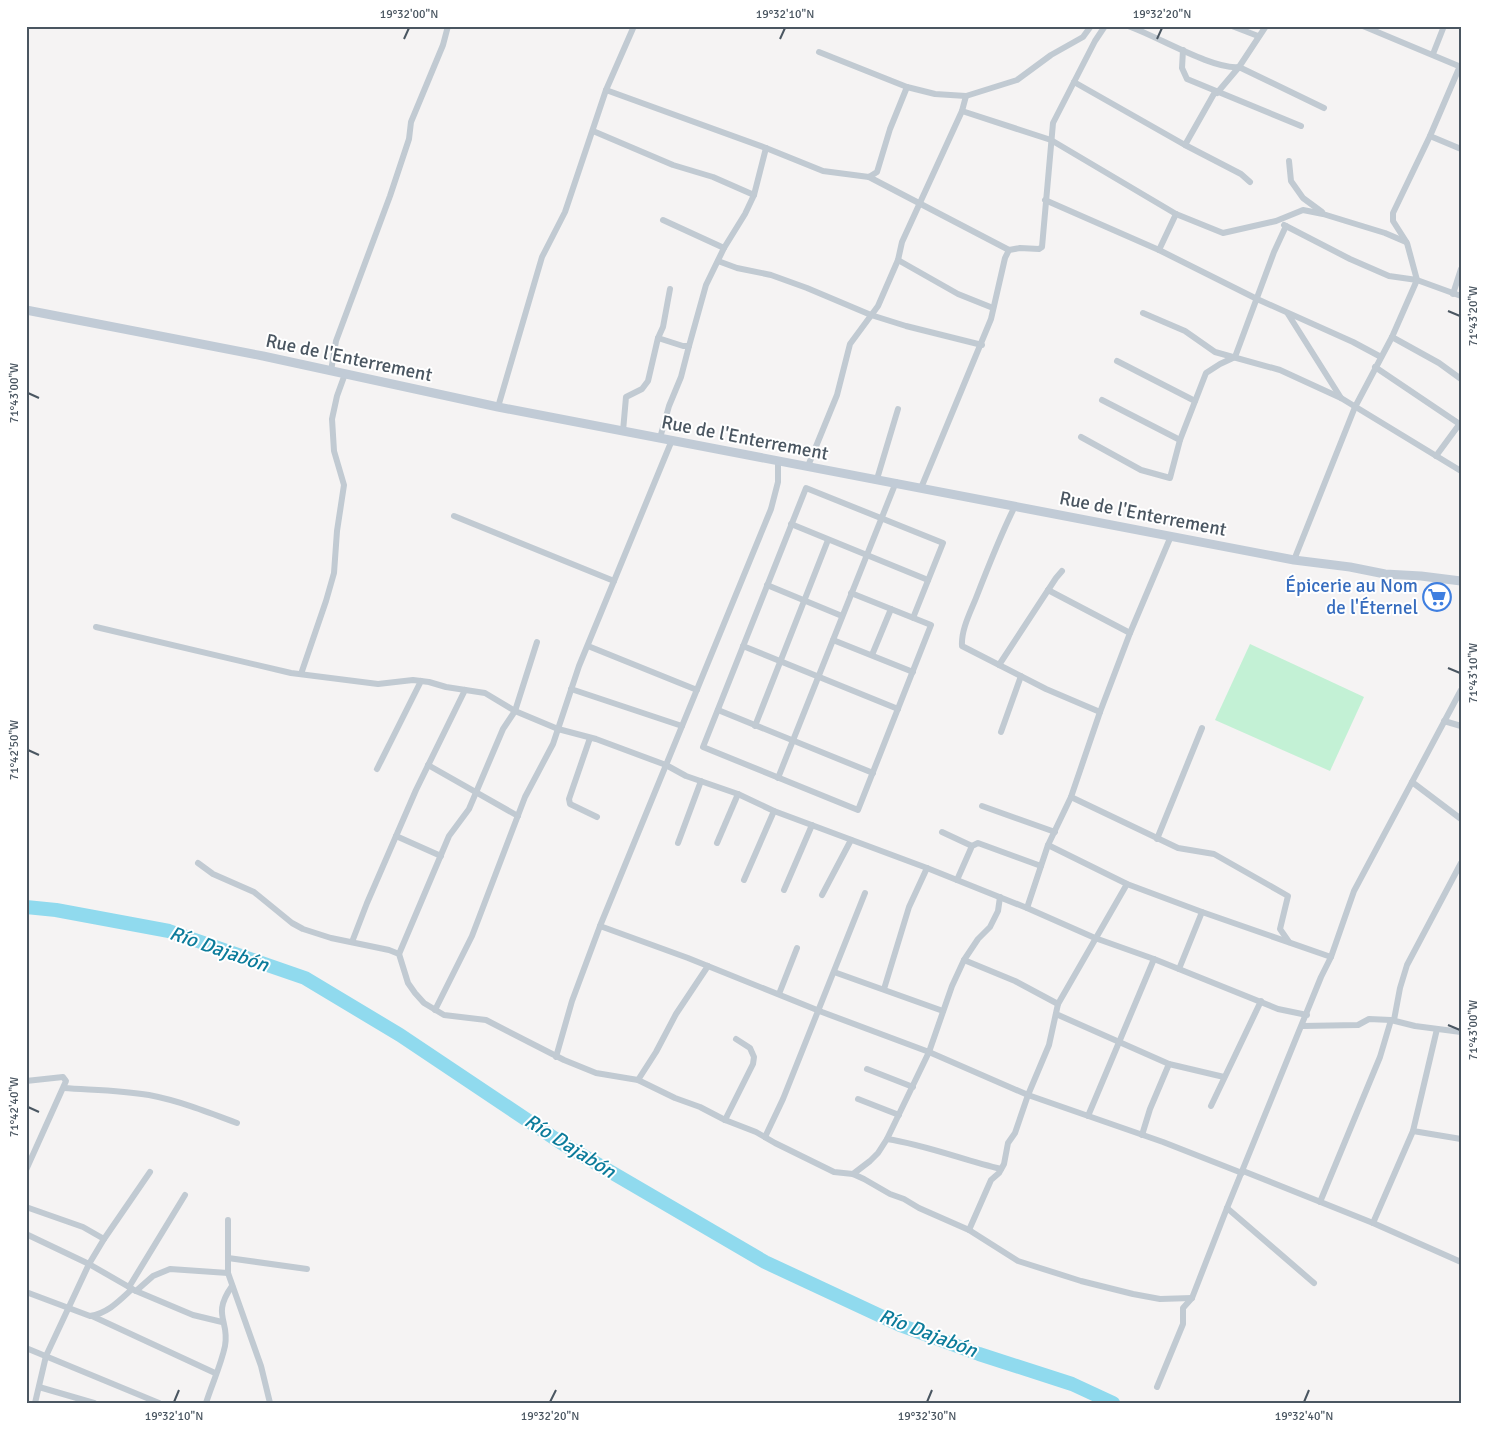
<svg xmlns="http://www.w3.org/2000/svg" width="1487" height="1429" font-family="Signika,sans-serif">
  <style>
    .garden { fill: #c3f1d5 }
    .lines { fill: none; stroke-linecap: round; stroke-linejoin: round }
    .river { stroke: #90daee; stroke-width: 14 }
    .street { stroke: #c1cad2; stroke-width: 6 }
    .secondary { stroke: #c1cbd6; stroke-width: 9 }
    .ticks { fill: none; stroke: #4a5661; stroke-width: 2 }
    .labels { text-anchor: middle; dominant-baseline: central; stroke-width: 4; stroke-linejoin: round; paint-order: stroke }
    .street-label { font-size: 19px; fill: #4a5661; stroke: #fff }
    .shop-label { font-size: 19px; fill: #366cbe; stroke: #fff; text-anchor: end }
    .water-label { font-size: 20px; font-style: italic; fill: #0c7c9b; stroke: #fff }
    .neatline { fill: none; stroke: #4a5661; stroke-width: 2 }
    .ticks-label { font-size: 12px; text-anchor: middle; fill: #4a5661 }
  </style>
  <rect width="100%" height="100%" fill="#f5f3f3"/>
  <path class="garden" d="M 1250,644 L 1364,697 L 1330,771 L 1215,720 Z"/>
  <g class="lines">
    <path class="river" d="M 26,907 L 56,910 L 169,931 L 305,978 L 400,1035 L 563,1144 L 765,1262 L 900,1325 L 979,1354 L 1072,1384 L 1113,1403"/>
    <g class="street">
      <path d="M 1128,26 C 1157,36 1213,70 1239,67 L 1324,108"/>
      <path d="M 1232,26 L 1258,36"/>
      <path d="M 1363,26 L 1461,67"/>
      <path d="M 1183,50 L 1182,68 L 1187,79 L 1301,126"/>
      <path d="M 819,52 L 907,87 L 935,94 L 966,96 L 1017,80 L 1051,55 L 1083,37 L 1091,26"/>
      <path d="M 1433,54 L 1444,26"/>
      <path d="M 1074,82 L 1185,145 L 1241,174 L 1250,182"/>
      <path d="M 606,90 L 766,148 L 823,171 L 869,177 L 877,172 L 890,129 L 907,87"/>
      <path d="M 1217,93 L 1239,67 L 1266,26"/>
      <path d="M 962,111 L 1051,140 L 1176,214 L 1223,233 L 1276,221 L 1303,210 L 1323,214 L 1385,233 L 1406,242"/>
      <path d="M 593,131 L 673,165 L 713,177 L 754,195"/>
      <path d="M 1430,136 L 1461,149"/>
      <path d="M 1185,145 L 1215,92"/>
      <path d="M 1289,161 L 1291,181 L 1303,198 L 1322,212"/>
      <path d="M 869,177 L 1009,250"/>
      <path d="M 1045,200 L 1159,250 L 1257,299 L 1353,342 L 1381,357"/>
      <path d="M 663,220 L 724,248"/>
      <path d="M 1284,225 L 1350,259 L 1389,276 L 1417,280 L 1461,296"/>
      <path d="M 1159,250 L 1176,214"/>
      <path d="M 898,260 L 958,294 L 993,308"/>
      <path d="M 718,261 L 737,268 L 771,275 L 807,288 L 871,315 L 906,326 L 982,345"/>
      <path d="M 1453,294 L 1461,269"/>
      <path d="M 1143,313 L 1185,331 L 1215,352 L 1280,370 L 1341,398 L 1461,471"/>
      <path d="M 1288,314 L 1341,398"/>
      <path d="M 1392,337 L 1439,363 L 1461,379"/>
      <path d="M 658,338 L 683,346 L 689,346 L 706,285 L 724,248 L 745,214 L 754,195 L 766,148"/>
      <path d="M 1117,361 L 1195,401"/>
      <path d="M 1375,367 L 1461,425"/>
      <path d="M 331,371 L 336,341 L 390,196 L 409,139 L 411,122 L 443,45 L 448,26"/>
      <path d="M 1102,400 L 1180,440"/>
      <path d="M 498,407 L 542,257 L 565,212 L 606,90 L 634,26"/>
      <path d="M 623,431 L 626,397 L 642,389 L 648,381 L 658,338 L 663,327 L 670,289"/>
      <path d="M 1081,437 L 1141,470 L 1170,478 L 1180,440 L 1206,373 L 1220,364 L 1235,357 L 1274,252 L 1286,226"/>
      <path d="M 660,438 L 669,406 L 681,377 L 689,346"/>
      <path d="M 1436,456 L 1461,422"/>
      <path d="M 808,466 L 837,395 L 850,344 L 878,306 L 898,260 L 902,242 L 962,111 L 966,96"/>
      <path d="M 877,479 L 898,409"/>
      <path d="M 921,488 L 991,319 L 1005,258 L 1009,250 L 1020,248 L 1039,249 L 1042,247 L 1053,123 L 1095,41 L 1105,26"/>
      <path d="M 1015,506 C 1000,536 988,567 976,598 C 970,613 961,630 962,646 L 1046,689 L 1100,712"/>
      <path d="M 454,516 L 614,581"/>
      <path d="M 791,524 L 928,580"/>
      <path d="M 1294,560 L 1355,407 L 1392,337 L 1417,280 L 1407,243 L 1393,221 L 1393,213 L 1430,136 L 1460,66"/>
      <path d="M 767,585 L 842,616"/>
      <path d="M 1048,590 L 1130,633"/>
      <path d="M 851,593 L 931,625 L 858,810 L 703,747 L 806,488 L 943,543 L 913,618"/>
      <path d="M 96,627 L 291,673 L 378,684 L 413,680 L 429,682 L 446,687 L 485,693 L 515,711 L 558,729 L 596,739 L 666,765 L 686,776 L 738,794 L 774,811 L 927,868 L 1027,908 L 1095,938 L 1154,959 L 1278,1009 L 1307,1015"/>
      <path d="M 833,640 L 913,672"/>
      <path d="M 588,646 L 697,690"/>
      <path d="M 743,646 L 898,709"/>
      <path d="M 872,655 L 891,609"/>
      <path d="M 999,665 L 1056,578 L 1062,571"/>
      <path d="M 301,674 L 326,601 L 334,573 L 337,531 L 344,485 L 334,451 L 332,419 L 337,396 L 345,374"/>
      <path d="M 571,689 L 682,726"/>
      <path d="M 718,710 L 873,773"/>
      <path d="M 1444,721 L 1461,726"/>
      <path d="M 755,726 L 828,540"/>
      <path d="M 1001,732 L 1021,676"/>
      <path d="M 590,738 L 569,799 L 570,804 L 597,817"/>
      <path d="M 428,765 L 518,816"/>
      <path d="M 377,769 L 421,681"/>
      <path d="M 778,778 L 896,482"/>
      <path d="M 1412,782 L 1461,819"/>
      <path d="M 1071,797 L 1178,848 L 1214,854 L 1288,896 L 1280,929 L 1289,942"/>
      <path d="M 982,806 L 1055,832"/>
      <path d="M 942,832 L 972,846"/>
      <path d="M 396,836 L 441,856"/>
      <path d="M 1157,839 L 1202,728"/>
      <path d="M 678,843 L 701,781"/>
      <path d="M 717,843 L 738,794"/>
      <path d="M 1048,845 L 1127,884 L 1202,912"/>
      <path d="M 198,863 L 213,874 L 254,892 L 292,923 L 303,929 L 331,938 L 389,950 L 399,954 L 408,983 L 415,993 L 424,1003 L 444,1015 L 486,1020 L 564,1060 L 596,1073 L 638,1080 L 675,1098 L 700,1107 L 725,1120 L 756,1132 L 775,1143 L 834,1172 L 853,1174 L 864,1179 L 890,1194 L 904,1199 L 919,1208 L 969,1230 L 1018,1261 L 1081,1281 L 1133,1294 L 1160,1299 L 1192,1298"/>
      <path d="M 744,880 L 774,811"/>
      <path d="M 957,880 L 972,846 L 978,843 L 1041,866"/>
      <path d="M 784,890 L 812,825"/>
      <path d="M 822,895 L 851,840"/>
      <path d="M 1027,908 L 1048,845 L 1071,797 L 1100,712 L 1130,633 L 1171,536"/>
      <path d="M 600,926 L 688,958 L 822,1012 L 929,1052 L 1028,1095 L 1163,1142 L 1242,1173"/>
      <path d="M 352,942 L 367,903 L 416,790 L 465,690"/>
      <path d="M 399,954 L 449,836 L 469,809 L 503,729 L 515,711 L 537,642"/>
      <path d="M 964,960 L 1015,981 L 1058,1004"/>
      <path d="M 1179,969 L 1202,912 L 1331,957"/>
      <path d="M 834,972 L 943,1011"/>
      <path d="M 884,989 L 909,907 L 927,868"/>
      <path d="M 779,994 L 797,948"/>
      <path d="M 435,1010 L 472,936 L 525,797 L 553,744 L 579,666 L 672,440"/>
      <path d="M 1056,1014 L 1169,1064 L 1224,1077"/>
      <path d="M 1394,1020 L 1400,988 L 1407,965 L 1461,863"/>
      <path d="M 1302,1026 L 1358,1025 L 1369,1019 L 1391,1020 L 1415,1026 L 1461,1032"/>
      <path d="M 556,1057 L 572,1001 L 600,926 L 771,509 L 778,482 L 778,461"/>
      <path d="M 867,1069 L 913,1087"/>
      <path d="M 638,1080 L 656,1052 L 676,1014 L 708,966"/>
      <path d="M 26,1081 L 63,1077 L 66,1081 L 26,1170"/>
      <path d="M 64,1088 C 92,1090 121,1090 149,1095 C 180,1101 208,1112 237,1123"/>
      <path d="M 858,1099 L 899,1115"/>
      <path d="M 1211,1106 L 1261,1001"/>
      <path d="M 1088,1116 L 1154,959"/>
      <path d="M 725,1120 L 753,1064 L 754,1057 L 750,1048 L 736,1039"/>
      <path d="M 1413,1131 L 1461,1139"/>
      <path d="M 1142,1135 L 1150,1109 L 1169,1064"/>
      <path d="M 765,1137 L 783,1099 L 865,893"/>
      <path d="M 887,1139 C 926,1145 963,1160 1001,1169"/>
      <path d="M 1243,1171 L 1373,1223 L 1461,1262"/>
      <path d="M 853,1174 L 870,1161 L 878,1153 L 887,1139 L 929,1052 L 952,986 L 964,960 L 978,939 L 990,927 L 998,911 L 1000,897"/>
      <path d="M 1320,1202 L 1380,1057 L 1391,1020"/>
      <path d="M 26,1207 L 83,1227 L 104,1239"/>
      <path d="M 1227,1208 L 1314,1283"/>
      <path d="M 228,1220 L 228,1273 L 261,1366 L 270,1403"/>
      <path d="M 1373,1223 L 1413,1131 L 1437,1029"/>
      <path d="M 969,1230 L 991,1180 L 999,1173 L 1004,1164 L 1008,1143 L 1015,1133 L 1028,1095 L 1049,1045 L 1058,1004 L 1127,884"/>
      <path d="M 26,1234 L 89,1264 L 129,1287"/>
      <path d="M 228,1258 L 307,1269"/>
      <path d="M 132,1289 L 129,1287 L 185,1195"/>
      <path d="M 136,1291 L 193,1315 L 222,1322"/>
      <path d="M 26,1292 L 90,1316 C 108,1313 119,1301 132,1289 L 136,1291 L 153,1276 L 170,1269 L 228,1273"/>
      <path d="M 92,1316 L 215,1373"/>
      <path d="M 26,1348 L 159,1403"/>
      <path d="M 39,1387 L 94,1403"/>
      <path d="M 1157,1387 L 1183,1324 L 1183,1308 L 1192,1298 L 1227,1208 L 1321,977 L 1331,957 L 1354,891 L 1461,690"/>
      <path d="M 35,1403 L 46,1356 L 89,1264 L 104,1239 L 150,1172"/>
      <path d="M 206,1403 C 212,1384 221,1365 225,1346 C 230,1320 211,1316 232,1286"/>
    </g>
    <path class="secondary" d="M 26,310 L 263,356 L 498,407 L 1294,560 L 1350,567 L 1385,574 L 1421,576 L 1461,581"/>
  </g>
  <path class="ticks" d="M 404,39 L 409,28M 780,39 L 785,28M 1157,39 L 1162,28M 1448,311 L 1460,316M 28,393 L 39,398M 1448,668 L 1460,673M 28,750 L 39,755M 1448,1025 L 1460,1030M 28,1107 L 39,1112M 174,1402 L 179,1390M 550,1402 L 556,1390M 927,1402 L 932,1390M 1304,1402 L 1309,1390"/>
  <defs>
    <symbol id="supermarket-ring" viewBox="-11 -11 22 22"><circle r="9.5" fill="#fff" stroke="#3f7fe0" stroke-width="1.5"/><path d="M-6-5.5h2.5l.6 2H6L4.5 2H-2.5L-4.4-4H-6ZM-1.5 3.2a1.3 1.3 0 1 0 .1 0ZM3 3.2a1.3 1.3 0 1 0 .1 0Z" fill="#3f7fe0"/></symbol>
  </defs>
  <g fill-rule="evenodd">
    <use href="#supermarket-ring" x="1421" y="581" width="32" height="32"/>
  </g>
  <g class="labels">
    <g class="street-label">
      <text transform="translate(349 358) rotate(12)">Rue de l'Enterrement</text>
      <text transform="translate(745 438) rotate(11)">Rue de l'Enterrement</text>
      <text transform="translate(1143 514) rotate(11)">Rue de l'Enterrement</text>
    </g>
    <g class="shop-label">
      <text x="1418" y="586">Épicerie au Nom<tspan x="1418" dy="22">de l'Éternel</tspan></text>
    </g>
    <g class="water-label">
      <text transform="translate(219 949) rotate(19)">Río Dajabón</text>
      <text transform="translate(570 1146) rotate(32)">Río Dajabón</text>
      <text transform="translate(928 1333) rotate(21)">Río Dajabón</text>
    </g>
  </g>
  <rect width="1487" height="1429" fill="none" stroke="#ffffff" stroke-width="55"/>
  <rect x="28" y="28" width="1432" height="1374" class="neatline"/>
  <g class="ticks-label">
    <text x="409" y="18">19°32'00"N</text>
    <text x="785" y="18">19°32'10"N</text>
    <text x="1162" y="18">19°32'20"N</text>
    <text transform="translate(1473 316) rotate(-90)" y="4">71°43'20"W</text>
    <text transform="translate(14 393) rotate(-90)" y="4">71°43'00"W</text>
    <text transform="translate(1473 673) rotate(-90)" y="4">71°43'10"W</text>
    <text transform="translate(14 750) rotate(-90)" y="4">71°42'50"W</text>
    <text transform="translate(1473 1030) rotate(-90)" y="4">71°43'00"W</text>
    <text transform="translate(14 1107) rotate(-90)" y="4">71°42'40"W</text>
    <text x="174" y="1420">19°32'10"N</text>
    <text x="550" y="1420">19°32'20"N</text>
    <text x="927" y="1420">19°32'30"N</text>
    <text x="1304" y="1420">19°32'40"N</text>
  </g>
</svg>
